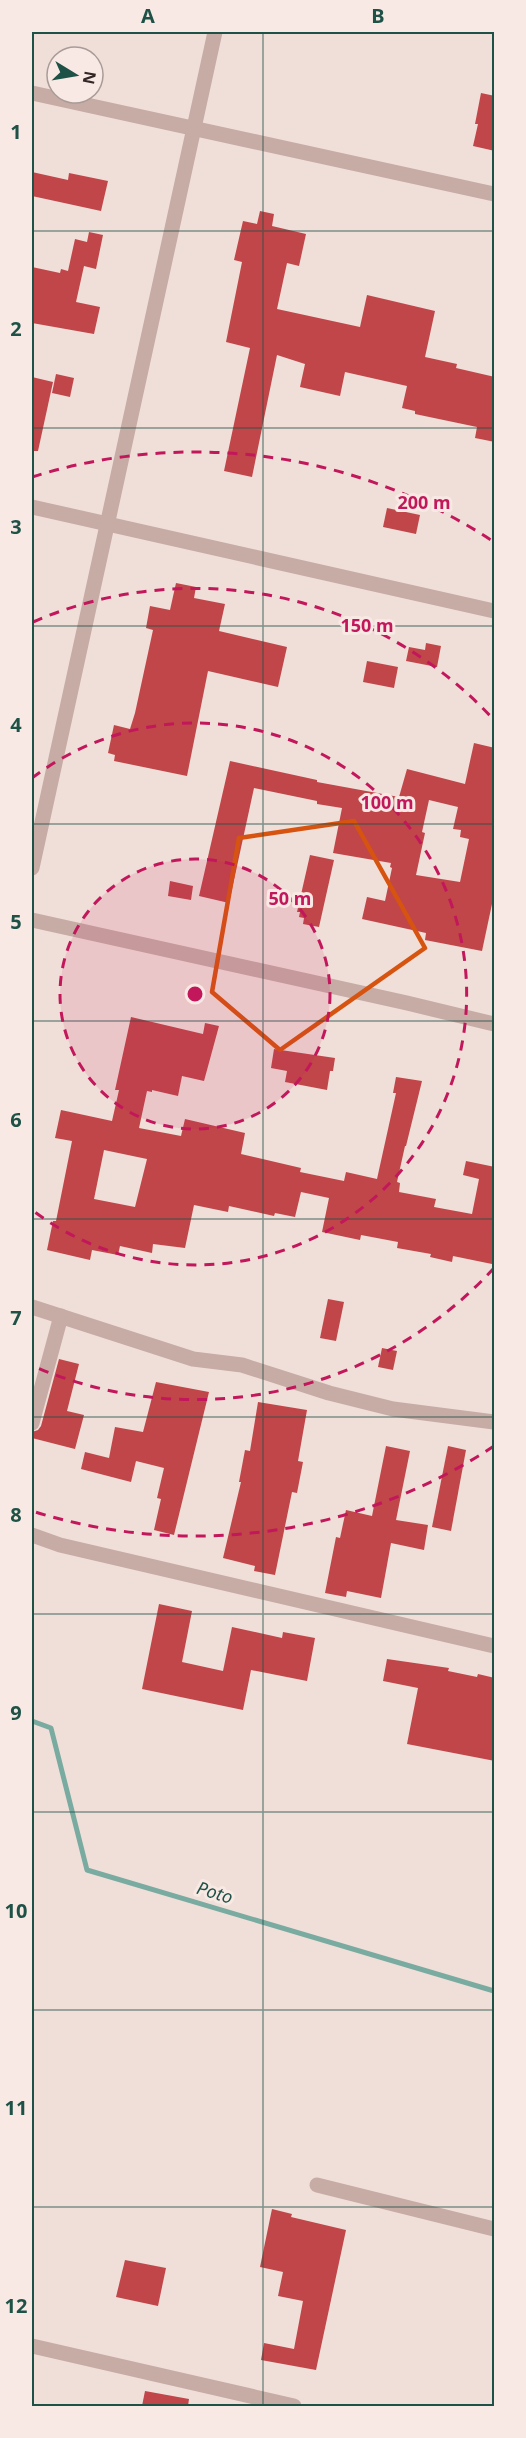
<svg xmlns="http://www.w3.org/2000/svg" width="526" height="2438" font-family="'Noto Sans',sans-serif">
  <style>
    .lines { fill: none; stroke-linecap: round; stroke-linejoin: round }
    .stream { stroke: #79aba0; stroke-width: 5 }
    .building { fill: #c04649; fill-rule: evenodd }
    .minor { stroke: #c7aba5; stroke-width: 15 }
    .marked { fill: none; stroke: #d6540f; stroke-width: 4.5; stroke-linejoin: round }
    .grid { fill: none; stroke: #1e5247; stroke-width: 1.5; stroke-opacity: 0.55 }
    .ring { fill: none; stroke: #c2185b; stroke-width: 3; stroke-dasharray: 10 8 }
    .labels { text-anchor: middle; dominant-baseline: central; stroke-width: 6; stroke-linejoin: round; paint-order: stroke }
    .water-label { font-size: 18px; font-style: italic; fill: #1e5247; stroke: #f8e9e4 }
    .centre { fill: #c2185b; stroke: #f8e9e4; stroke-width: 3 }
    .ring-label { font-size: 18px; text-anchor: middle; font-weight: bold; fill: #c2185b; stroke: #f8e9e4; stroke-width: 6; stroke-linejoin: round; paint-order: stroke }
    .neatline { fill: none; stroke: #1e5247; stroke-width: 2 }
    .grid-label { font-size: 20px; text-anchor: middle; font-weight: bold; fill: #1e5247 }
  </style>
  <rect width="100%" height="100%" fill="#f0ded8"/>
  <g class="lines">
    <path class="stream" d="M 32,1721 L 51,1728 L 87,1870 L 494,1991"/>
  </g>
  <g class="building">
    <path d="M 481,93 L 495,96 L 495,151 L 473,146 L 478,124 L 475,124 Z"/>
    <path d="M 32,172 L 68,180 L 69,173 L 108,181 L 101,211 L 32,196 Z"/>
    <path d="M 260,211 L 274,214 L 272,226 L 306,234 L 299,266 L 287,263 L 277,309 L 360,327 L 367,295 L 435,311 L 425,357 L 457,364 L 456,368 L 495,377 L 495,442 L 475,438 L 477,427 L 415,414 L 415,411 L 402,408 L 407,386 L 345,372 L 340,396 L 300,387 L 305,364 L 277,355 L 252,477 L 224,471 L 250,348 L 226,342 L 242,262 L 234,260 L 243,221 L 257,224 Z"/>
    <path d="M 89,232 L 103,235 L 96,269 L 84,266 L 76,302 L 100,307 L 94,334 L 32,323 L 32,267 L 60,273 L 61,269 L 68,271 L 75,239 L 87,242 Z"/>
    <path d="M 56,374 L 74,378 L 70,397 L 52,393 Z"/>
    <path d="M 32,377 L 53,382 L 38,451 L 32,451 Z"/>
    <path d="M 387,508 L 420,515 L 416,534 L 383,527 Z"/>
    <path d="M 176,583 L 196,587 L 194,598 L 225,604 L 219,631 L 287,647 L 278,687 L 208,671 L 187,776 L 114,761 L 115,755 L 108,753 L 114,725 L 130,729 L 135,713 L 153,630 L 146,628 L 150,606 L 170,610 Z"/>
    <path d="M 426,643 L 441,646 L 437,667 L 406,661 L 409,647 L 425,650 Z"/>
    <path d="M 367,661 L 398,667 L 394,688 L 363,682 Z"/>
    <path d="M 474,743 L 495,748 L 495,905 L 492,904 L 482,951 L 425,940 L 426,933 L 362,919 L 367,897 L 385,901 L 392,868 L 390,867 L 391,863 L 333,853 L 342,808 L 317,804 L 317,801 L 254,788 L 229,903 L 199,896 L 230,761 L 317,780 L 317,782 L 399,797 L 407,769 L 465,784 ZM 429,800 L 458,807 L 453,829 L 461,830 L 460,837 L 469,839 L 460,882 L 416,875 L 425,833 L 422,832 Z"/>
    <path d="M 310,855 L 334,860 L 319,927 L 303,924 L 304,918 L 299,917 L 300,912 L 297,912 Z"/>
    <path d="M 170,881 L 193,886 L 191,900 L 168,896 Z"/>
    <path d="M 131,1017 L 203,1034 L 205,1023 L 219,1026 L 204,1081 L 182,1076 L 178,1096 L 152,1090 L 152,1092 L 147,1091 L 139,1128 L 181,1136 L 185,1119 L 245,1133 L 241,1154 L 301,1168 L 300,1172 L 344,1181 L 346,1172 L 377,1179 L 396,1093 L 393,1093 L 396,1077 L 422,1081 L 406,1146 L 405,1146 L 397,1182 L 400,1183 L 399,1192 L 436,1199 L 434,1207 L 472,1214 L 479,1179 L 463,1175 L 466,1161 L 495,1167 L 495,1249 L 492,1264 L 453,1256 L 452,1262 L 430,1257 L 431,1254 L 397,1248 L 398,1242 L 361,1235 L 360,1240 L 322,1232 L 329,1198 L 301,1192 L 295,1217 L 275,1213 L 274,1216 L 229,1206 L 228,1212 L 194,1205 L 185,1248 L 153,1244 L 152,1253 L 120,1246 L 118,1255 L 92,1250 L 90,1260 L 47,1250 L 53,1221 L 56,1221 L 72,1141 L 55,1138 L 61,1110 L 112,1121 L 119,1090 L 115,1090 ZM 104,1150 L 147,1159 L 135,1207 L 94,1199 Z"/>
    <path d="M 274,1049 L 335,1058 L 333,1071 L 330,1071 L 327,1090 L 285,1082 L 287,1071 L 271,1068 Z"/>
    <path d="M 328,1299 L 344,1302 L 336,1341 L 320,1338 Z"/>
    <path d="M 382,1348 L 397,1351 L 393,1370 L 378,1367 Z"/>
    <path d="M 59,1359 L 79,1364 L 67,1411 L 84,1415 L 75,1449 L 32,1438 L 32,1432 L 38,1430 L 41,1426 Z"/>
    <path d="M 156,1382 L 209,1392 L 174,1535 L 154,1530 L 161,1499 L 157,1498 L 164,1468 L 136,1461 L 131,1482 L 81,1469 L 85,1452 L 109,1458 L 115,1427 L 143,1432 Z"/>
    <path d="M 258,1402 L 307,1410 L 298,1461 L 303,1462 L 297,1493 L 292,1492 L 275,1575 L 254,1571 L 255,1566 L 223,1558 L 241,1482 L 239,1482 L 245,1450 L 250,1451 Z"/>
    <path d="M 386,1446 L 410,1451 L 396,1520 L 428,1525 L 424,1550 L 391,1543 L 381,1598 L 347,1591 L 346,1597 L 325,1593 L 336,1537 L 340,1538 L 346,1510 L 372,1516 Z"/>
    <path d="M 448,1446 L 466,1450 L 451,1531 L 432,1527 Z"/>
    <path d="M 159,1604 L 192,1611 L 182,1662 L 223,1671 L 232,1627 L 282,1638 L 283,1632 L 315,1638 L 307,1681 L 251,1670 L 243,1710 L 142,1689 Z"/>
    <path d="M 387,1659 L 449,1668 L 448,1671 L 477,1677 L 478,1674 L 495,1678 L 495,1761 L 407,1744 L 418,1688 L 383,1681 Z"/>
    <path d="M 272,2209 L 292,2214 L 291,2217 L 346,2230 L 316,2370 L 261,2360 L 264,2343 L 294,2349 L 303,2301 L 278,2296 L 283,2272 L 260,2267 Z"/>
    <path d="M 125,2260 L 166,2268 L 158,2306 L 116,2297 Z"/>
    <path d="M 145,2391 L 189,2399 L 188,2406 L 142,2406 Z"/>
  </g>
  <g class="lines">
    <g class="minor">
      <path d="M 32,93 L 494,194"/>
      <path d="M 32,507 L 494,611"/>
      <path d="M 32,868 L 215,32"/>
      <path d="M 32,920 L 407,1003 L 494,1024"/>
      <path d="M 32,1307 L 193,1359 L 242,1365 L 329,1393 L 393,1409 L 494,1422"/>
      <path d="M 32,1423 L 61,1316"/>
      <path d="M 32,1535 L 60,1545 L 494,1646"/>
      <path d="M 317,2185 L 494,2229"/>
      <path d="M 32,2346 L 294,2406"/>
    </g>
  </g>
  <path class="marked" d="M 354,821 L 425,948 L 280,1050 L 212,992 L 239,838 Z"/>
  <path class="grid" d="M 263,32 L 263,2406M 32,231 L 494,231M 32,428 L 494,428M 32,626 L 494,626M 32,824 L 494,824M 32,1021 L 494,1021M 32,1219 L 494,1219M 32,1417 L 494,1417M 32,1614 L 494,1614M 32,1812 L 494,1812M 32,2010 L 494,2010M 32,2207 L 494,2207"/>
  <circle cx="195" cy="994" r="135" fill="#c2185b" fill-opacity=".12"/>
  <g class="ring">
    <circle cx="195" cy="994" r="135"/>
    <path d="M32 778A271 271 0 1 1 32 1210"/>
    <path d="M494 1268A406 406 0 0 1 33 1366M33 622A406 406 0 0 1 494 720"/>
    <path d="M494 1446A542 542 0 0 1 32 1511M32 477A542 542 0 0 1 494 542"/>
  </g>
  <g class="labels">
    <g class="water-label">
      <text transform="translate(215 1892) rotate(17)">Poto</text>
    </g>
  </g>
  <circle cx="195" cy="994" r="9" class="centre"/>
  <g class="ring-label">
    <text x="424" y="509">200 m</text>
    <text x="367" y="632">150 m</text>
    <text x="387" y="809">100 m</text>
    <text x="290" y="905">50 m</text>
  </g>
  <rect width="526" height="2438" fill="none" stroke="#f8e9e4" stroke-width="66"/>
  <g transform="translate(75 75) rotate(101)"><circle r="28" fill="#f8e9e4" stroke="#a99b98" stroke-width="1.5"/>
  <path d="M0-4.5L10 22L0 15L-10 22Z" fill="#1e5247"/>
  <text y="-9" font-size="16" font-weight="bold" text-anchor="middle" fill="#332726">N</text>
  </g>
  <rect x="33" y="33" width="460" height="2372" class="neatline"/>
  <g class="grid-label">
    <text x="148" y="23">A</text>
    <text x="378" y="23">B</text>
    <text x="16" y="139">1</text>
    <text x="16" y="336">2</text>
    <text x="16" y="534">3</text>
    <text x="16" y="732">4</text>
    <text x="16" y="929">5</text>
    <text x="16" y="1127">6</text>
    <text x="16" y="1325">7</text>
    <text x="16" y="1522">8</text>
    <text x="16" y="1720">9</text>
    <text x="16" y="1918">10</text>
    <text x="16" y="2115">11</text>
    <text x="16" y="2313">12</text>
  </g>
</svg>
